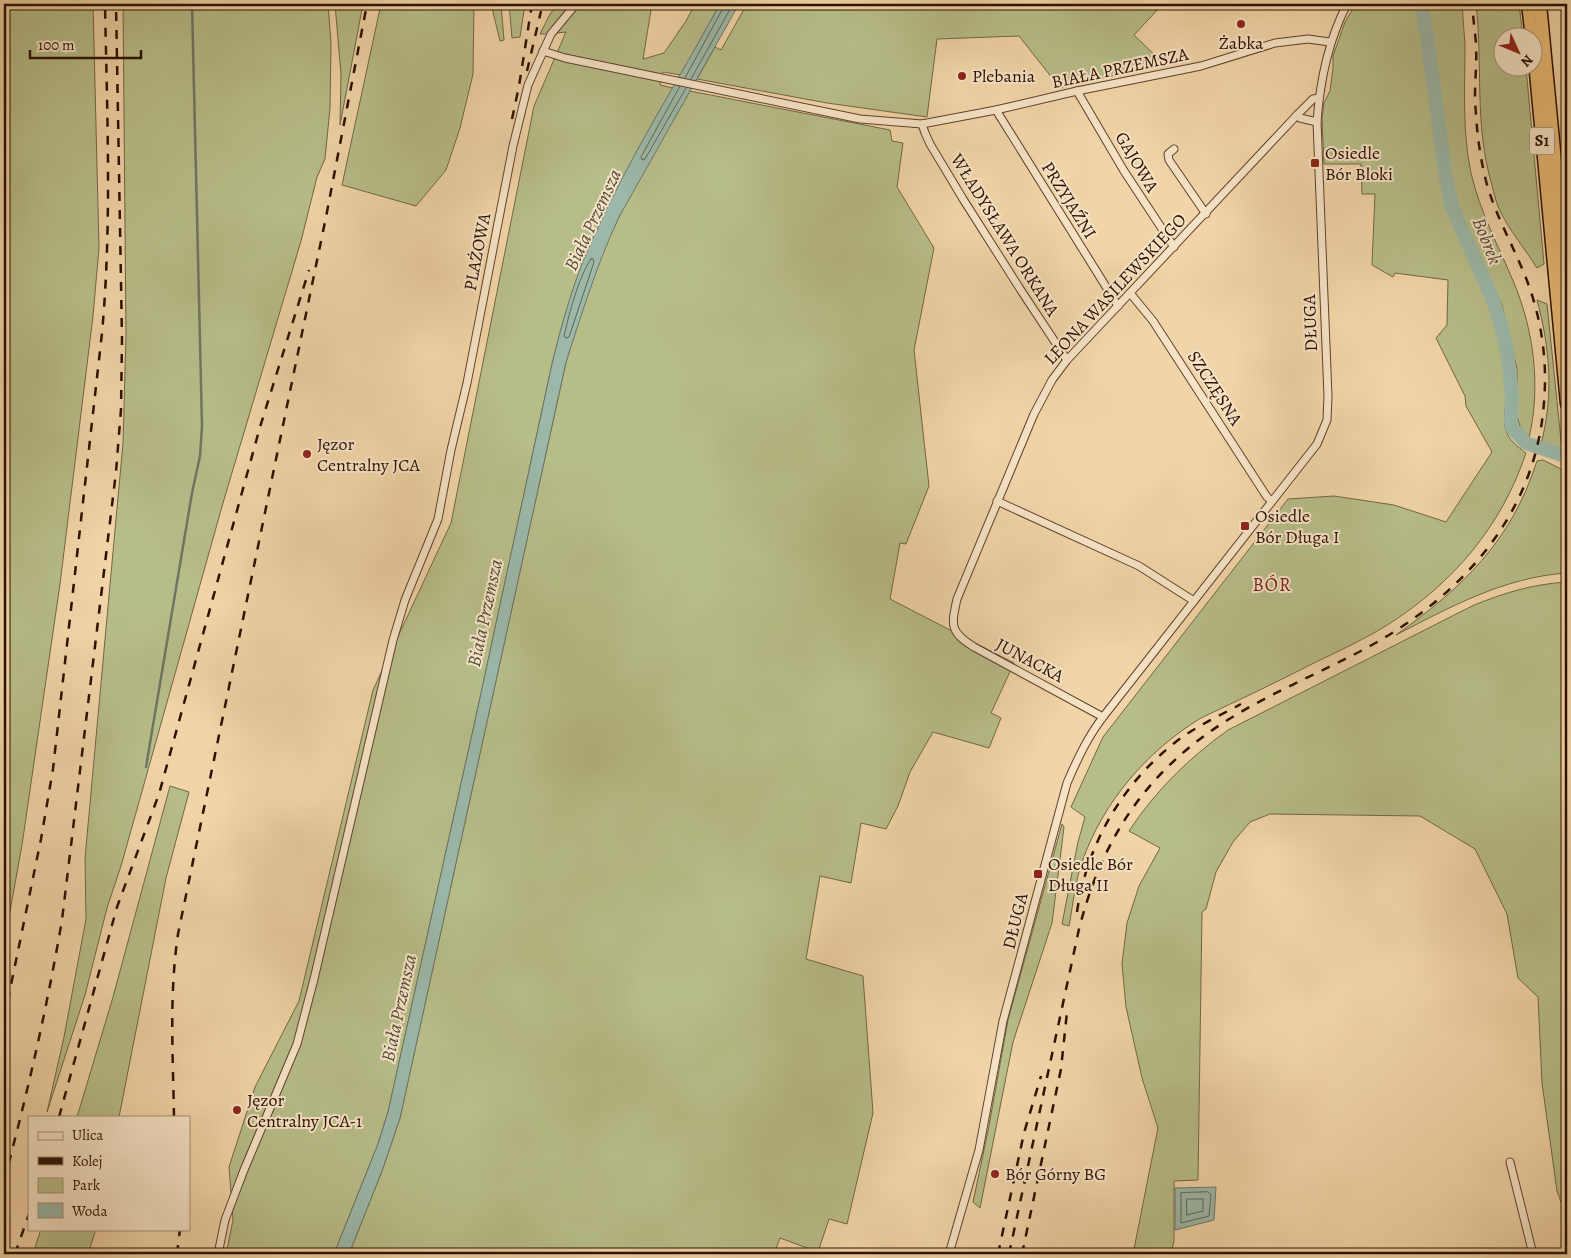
<svg xmlns="http://www.w3.org/2000/svg" width="1571" height="1258" font-family="Alegreya,serif">
  <style>
    .green { fill: #b7bd89; stroke: #726644 }
    .water { fill: #9bb8a9; stroke: #6f7565 }
    .lines { fill: none; stroke-linecap: round; stroke-linejoin: round }
    .shore { stroke: #646454; stroke-width: 1 }
    .stream { stroke: #6f7565; stroke-width: 2.5 }
    .river { stroke: #9bb8a9; stroke-width: 14 }
    .minor-casing { stroke: #5e412a; stroke-width: 9 }
    .motorway-casing { stroke: #2d1000; stroke-width: 15 }
    .minor { stroke: #f6e3c6; stroke-width: 7 }
    .motorway { stroke: #e8ba74; stroke-width: 12 }
    .rail { stroke: #2d1000; stroke-width: 2.5; stroke-dasharray: 9 9; stroke-linecap: butt }
    .poi-dot { fill: #8f2418; stroke: #f6e3c6; stroke-width: 2 }
    .labels { text-anchor: middle; dominant-baseline: central; stroke-width: 4; stroke-linejoin: round; paint-order: stroke }
    .shield { fill: #f6e3c6; stroke: #694f3b; stroke-width: 1 }
    .shield-label { font-size: 16px; font-weight: bold; fill: #2d1000 }
    .poi-label { font-size: 18px; fill: #2d1000; stroke: #f6e3c6; text-anchor: start }
    .street-label { font-size: 18px; fill: #2d1000; stroke: #f6e3c6 }
    .water-label { font-size: 19px; font-style: italic; fill: #544b3b; stroke: #f6e3c6 }
    .neighbourhood-label { font-size: 19px; letter-spacing: 1px; fill: #7a1f14; stroke: #f6e3c6 }
  </style>
  <rect width="100%" height="100%" fill="#f1d4a7"/>
  <filter id="stains"><feTurbulence type="fractalNoise" baseFrequency=".004" numOctaves="4"/><feColorMatrix values="0 0 0 0 .2 0 0 0 0 .09 0 0 0 0 .02 0 0 0 .5 -.17"/></filter>
  <radialGradient id="worn" r=".72"><stop offset=".6" stop-color="#630" stop-opacity="0"/><stop offset="1" stop-color="#630" stop-opacity=".3"/></radialGradient>
  <g class="green">
    <path d="M 4,4 L 93,4 L 99,248 L 93,316 L 60,584 L 22,845 L 4,944 Z"/>
    <path d="M 123,4 L 328,4 L 331,43 L 330,108 L 325,159 L 317,177 L 301,241 L 223,503 L 121,866 L 107,908 L 85,995 L 47,1112 L 64,1037 L 86,919 L 85,858 L 123,443 L 126,336 Z"/>
    <path d="M 335,4 L 363,4 L 340,125 L 341,74 Z"/>
    <path d="M 381,4 L 474,4 L 473,74 L 460,128 L 446,170 L 416,206 L 342,185 Z"/>
    <path d="M 491,4 L 501,4 L 504,40 L 500,41 Z"/>
    <path d="M 509,4 L 525,4 L 520,37 L 512,38 Z"/>
    <path d="M 558,4 L 570,4 L 548,34 L 540,34 L 550,14 Z"/>
    <path d="M 580,4 L 652,4 L 643,59 L 664,53 L 686,21 L 695,4 L 720,4 L 681,75 L 663,72 L 660,85 L 673,88 L 656,117 L 604,214 L 574,287 L 563,322 L 552,364 L 475,721 L 388,1112 L 378,1144 L 334,1254 L 226,1254 L 233,1220 L 229,1167 L 255,1087 L 299,1001 L 373,690 L 451,523 L 534,106 L 566,32 L 557,33 Z"/>
    <path d="M 747,4 L 1105,4 L 1108,6 L 1110,4 L 1157,4 L 1160,7 L 1134,35 L 1164,64 L 1060,88 L 1019,36 L 937,39 L 927,117 L 827,103 L 697,79 L 715,47 L 721,50 Z"/>
    <path d="M 1356,4 L 1462,4 C 1463,18 1464,31 1465,45 C 1465,88 1462,131 1471,173 C 1480,212 1499,247 1514,283 C 1534,331 1541,387 1529,438 L 1522,433 L 1517,416 L 1517,369 L 1502,305 L 1487,272 L 1476,275 C 1492,310 1505,354 1506,393 C 1507,404 1503,416 1505,427 C 1507,439 1517,446 1526,453 C 1501,527 1454,582 1389,624 C 1365,639 1339,651 1314,663 C 1277,682 1239,700 1201,718 C 1147,751 1103,802 1082,862 C 1075,882 1073,905 1069,926 L 1062,924 L 1078,842 L 1085,817 L 1071,807 L 1103,737 L 1288,499 L 1334,496 L 1394,505 L 1446,522 L 1492,452 L 1466,406 L 1465,396 L 1436,338 L 1447,325 L 1448,280 L 1395,273 L 1393,277 L 1372,265 L 1375,194 L 1362,194 L 1361,164 L 1324,164 L 1322,118 L 1324,103 L 1330,91 L 1333,68 L 1333,56 L 1345,22 Z"/>
    <path d="M 1476,4 L 1519,4 L 1523,37 L 1504,38 L 1504,68 L 1526,68 L 1544,264 L 1537,268 C 1525,249 1510,231 1500,211 C 1496,203 1494,193 1492,185 C 1474,126 1483,64 1476,4 Z"/>
    <path d="M 690,91 L 890,130 L 892,141 L 903,143 L 897,187 L 934,248 L 914,350 L 929,486 L 906,544 L 900,543 L 890,599 L 1014,663 L 991,713 L 1001,718 L 989,748 L 933,732 L 910,772 L 898,806 L 886,829 L 861,823 L 851,883 L 820,876 L 806,959 L 863,976 L 873,1113 L 847,1224 L 829,1219 L 818,1252 L 780,1238 L 774,1254 L 349,1254 L 382,1171 L 400,1118 L 566,362 C 578,324 588,285 604,249 C 628,194 660,143 690,91 Z"/>
    <path d="M 1537,300 L 1547,304 L 1562,450 L 1541,444 C 1554,395 1550,348 1537,300 Z"/>
    <path d="M 1543,460 L 1561,469 C 1571,494 1567,544 1567,573 C 1505,577 1450,607 1396,635 C 1463,587 1511,542 1537,461 Z"/>
    <path d="M 1567,582 L 1567,1218 L 1557,1191 L 1542,1083 L 1538,997 L 1518,978 L 1507,914 L 1475,849 L 1420,816 L 1270,814 L 1250,822 L 1233,842 L 1216,872 L 1206,909 L 1202,912 L 1198,1180 L 1174,1181 L 1174,1241 L 1171,1254 L 1133,1254 L 1158,1128 L 1142,1078 L 1126,1007 L 1122,964 L 1127,923 L 1139,886 L 1160,848 L 1129,831 C 1156,790 1189,758 1228,730 L 1472,606 C 1503,593 1533,584 1567,582 Z"/>
    <path d="M 170,786 L 189,792 L 166,878 L 119,1117 L 77,1117 L 113,997 Z"/>
    <path d="M 1062,824 L 1064,827 L 1052,923 L 1013,1042 L 980,1208 L 973,1202 L 988,1131 L 1008,1020 Z"/>
    <path d="M 41,1229 L 96,1229 L 88,1254 L 33,1254 Z"/>
  </g>
  <g class="water">
    <path d="M 720,4 L 739,4 L 619,217 C 597,264 582,313 566,362 L 400,1118 L 382,1171 L 349,1254 L 334,1254 L 378,1144 L 388,1112 L 475,721 L 552,364 C 562,323 573,283 590,245 C 626,162 677,83 720,4 Z"/>
    <path d="M 1216,1187 L 1214,1220 L 1175,1230 L 1175,1188 Z"/>
  </g>
  <g class="lines">
    <g class="shore">
      <path d="M 685,78 L 723,8 L 724,4"/>
      <path d="M 691,79 L 733,4"/>
      <path d="M 680,86 L 641,157 L 642,160 L 645,159 L 686,88"/>
      <path d="M 591,259 L 593,259 L 594,262 L 569,337 L 566,338 L 564,336 C 569,314 579,276 591,259 Z"/>
      <path d="M 1208,1192 L 1211,1195 L 1209,1216 L 1181,1223 L 1181,1193 Z"/>
      <path d="M 1187,1199 L 1203,1199 L 1203,1211 L 1187,1215 Z"/>
    </g>
    <path class="stream" d="M 146,767 L 192,493 L 200,456 L 202,426 L 192,4"/>
    <path class="river" d="M 1421,4 L 1427,36 L 1446,178 L 1452,207 L 1493,300 L 1500,322 L 1507,350 L 1512,395 L 1511,422 L 1512,428 L 1526,443 L 1567,457"/>
    <defs>
      <g id="minor">
        <path d="M 543,51 L 565,58 L 860,119 L 922,124 L 996,110 L 1077,91 L 1201,66 L 1275,43 L 1308,39 L 1330,42"/>
        <path d="M 1077,91 L 1124,171 L 1174,247"/>
        <path d="M 996,110 L 1118,306"/>
        <path d="M 1297,115 L 1300,118 L 1317,122"/>
        <path d="M 922,124 L 925,133 L 930,144 L 963,199 L 1022,292 L 1067,360"/>
        <path d="M 1174,149 L 1168,154 L 1169,160 L 1206,214"/>
        <path d="M 1130,293 L 1153,321 L 1267,497 L 1272,501"/>
        <path d="M 997,501 L 1139,566 L 1194,601"/>
        <path d="M 1103,717 L 974,647 C 950,632 951,626 957,599 L 1034,414 L 1052,380 L 1067,360 L 1297,115 L 1313,99 L 1319,98"/>
        <path d="M 1510,1162 L 1533,1254"/>
        <path d="M 218,1254 L 225,1220 L 244,1170 L 297,1044 L 314,979 L 393,640 L 405,600 L 438,519 L 451,450 L 467,383 L 513,146 L 528,85 L 551,34 L 576,4"/>
        <path d="M 949,1254 L 979,1150 L 1003,1021 L 1067,783 C 1077,760 1087,738 1103,717 L 1317,444 L 1327,420 L 1328,396 L 1317,122 C 1320,80 1328,41 1347,4"/>
      </g>
      <g id="motorway">
        <path d="M 1528,4 L 1532,38"/>
        <path d="M 1540,4 L 1567,287"/>
        <path d="M 1534,51 L 1567,404"/>
      </g>
    </defs>
    <use href="#minor" class="minor-casing"/>
    <use href="#motorway" class="motorway-casing"/>
    <use href="#minor" class="minor"/>
    <use href="#motorway" class="motorway"/>
    <g class="rail">
      <path d="M 527,71 L 541,11"/>
      <path d="M 512,119 L 519,86 L 532,4"/>
      <path d="M 1077,912 C 1087,843 1124,780 1181,738 C 1199,725 1221,715 1241,704"/>
      <path d="M 4,1019 L 41,839 L 53,769 L 102,333 C 112,223 107,113 105,4"/>
      <path d="M 59,1117 L 117,907 L 159,794 L 260,427 L 309,270"/>
      <path d="M 174,1117 C 173,1056 169,995 178,934 L 326,217 L 367,4"/>
      <path d="M 4,1181 C 27,1095 47,1008 62,920 L 116,472 L 121,409 L 122,338 L 116,4"/>
      <path d="M 15,1254 L 29,1214"/>
      <path d="M 177,1254 L 180,1229"/>
      <path d="M 998,1254 L 1024,1133 L 1041,1076"/>
      <path d="M 1009,1254 L 1079,929 C 1098,855 1131,795 1191,746 C 1240,706 1301,682 1357,653 C 1456,602 1536,518 1544,402 C 1548,356 1540,309 1521,266 C 1509,238 1494,211 1486,181 C 1479,153 1476,125 1475,96 C 1475,79 1477,61 1476,44 C 1475,31 1473,17 1472,4"/>
      <path d="M 1022,1254 L 1061,1069 L 1067,1012"/>
    </g>
  </g>
  <g class="poi-dot">
    <circle cx="1241" cy="24" r="5"/>
    <circle cx="962" cy="76" r="5"/>
    <rect x="1310" y="158" width="10" height="10" rx="2.5"/>
    <circle cx="307" cy="454" r="5"/>
    <rect x="1240" y="521" width="10" height="10" rx="2.5"/>
    <rect x="1033" y="869" width="10" height="10" rx="2.5"/>
    <circle cx="237" cy="1110" r="5"/>
    <circle cx="995" cy="1174" r="5"/>
  </g>
  <g class="labels">
    <rect class="shield" x="1529.5" y="127.5" width="25" height="27" rx="4"/>
    <g class="shield-label">
      <text x="1542" y="141">S1</text>
    </g>
    <g class="poi-label">
      <text x="1241" y="43" text-anchor="middle">Żabka</text>
      <text x="972" y="76">Plebania</text>
      <text x="1325" y="153">Osiedle<tspan x="1325" dy="21">Bór Bloki</tspan></text>
      <text x="317" y="444">Jęzor<tspan x="317" dy="21">Centralny JCA</tspan></text>
      <text x="1255" y="516">Osiedle<tspan x="1255" dy="21">Bór Długa I</tspan></text>
      <text x="1048" y="864">Osiedle Bór<tspan x="1048" dy="21">Długa II</tspan></text>
      <text x="247" y="1100">Jęzor<tspan x="247" dy="21">Centralny JCA-1</tspan></text>
      <text x="1005" y="1174">Bór Górny BG</text>
    </g>
    <g class="street-label">
      <text transform="translate(1120 68) rotate(-12)">BIAŁA PRZEMSZA</text>
      <text transform="translate(1137 162) rotate(59)">GAJOWA</text>
      <text transform="translate(1069 200) rotate(58)">PRZYJAŹNI</text>
      <text transform="translate(1005 235) rotate(58)">WŁADYSŁAWA ORKANA</text>
      <text transform="translate(477 252) rotate(-79)">PLAŻOWA</text>
      <text transform="translate(1115 289) rotate(-47)">LEONA WASILEWSKIEGO</text>
      <text transform="translate(1310 323) rotate(-92)">DŁUGA</text>
      <text transform="translate(1215 388) rotate(57)">SZCZĘSNA</text>
      <text transform="translate(1030 660) rotate(28)">JUNACKA</text>
      <text transform="translate(1015 921) rotate(-76)">DŁUGA</text>
    </g>
    <g class="water-label">
      <text transform="translate(593 220) rotate(-65)">Biała Przemsza</text>
      <text transform="translate(1487 241) rotate(68)">Bobrek</text>
      <text transform="translate(485 613) rotate(-78)">Biała Przemsza</text>
      <text transform="translate(399 1008) rotate(-78)">Biała Przemsza</text>
    </g>
    <g class="neighbourhood-label">
      <text x="1272" y="585">BÓR</text>
    </g>
  </g>
  <rect width="1571" height="1258" fill="none" stroke="#f1d4a7" stroke-width="20"/>
  <rect x="5" y="5" width="1561" height="1248" fill="none" stroke="#2d1000" stroke-width="2.5"/>
  <rect x="10" y="10" width="1551" height="1238" fill="none" stroke="#2d1000"/>
  <rect x="28" y="1116" width="162" height="115" fill="#f6e3c6" stroke="#a68f77"/>
  <rect x="38" y="1132" width="25" height="8" fill="#f6e3c6" stroke="#a68f77"/>
  <text x="72" y="1140" font-size="15" fill="#2d1000">Ulica</text>
  <rect x="38" y="1157" width="25" height="8" fill="#2d1000" stroke="#a68f77"/>
  <text x="72" y="1166" font-size="15" fill="#2d1000">Kolej</text>
  <rect x="38" y="1178" width="25" height="15" fill="#b7bd89" stroke="#a68f77"/>
  <text x="72" y="1190" font-size="15" fill="#2d1000">Park</text>
  <rect x="38" y="1203" width="25" height="15" fill="#9bb8a9" stroke="#a68f77"/>
  <text x="72" y="1216" font-size="15" fill="#2d1000">Woda</text>
  <g transform="translate(1518 52) rotate(134)"><circle r="24" fill="#f6e3c6" stroke="#a68f77"/>
  <path d="M0-4L9 19L0 12L-9 19Z" fill="#8f2418"/>
  <text y="-8" font-size="14" font-weight="bold" text-anchor="middle" fill="#2d1000">N</text>
  </g>
  <path d="M30 50v8h111v-8" fill="none" stroke="#2d1000" stroke-width="2.5"/>
  <text x="38" y="50" font-size="15" fill="#2d1000" stroke="#f6e3c6" stroke-width="4" paint-order="stroke">100 m</text>
  <rect width="100%" height="100%" filter="url(#stains)"/>
  <rect width="100%" height="100%" fill="url(#worn)"/>
</svg>
